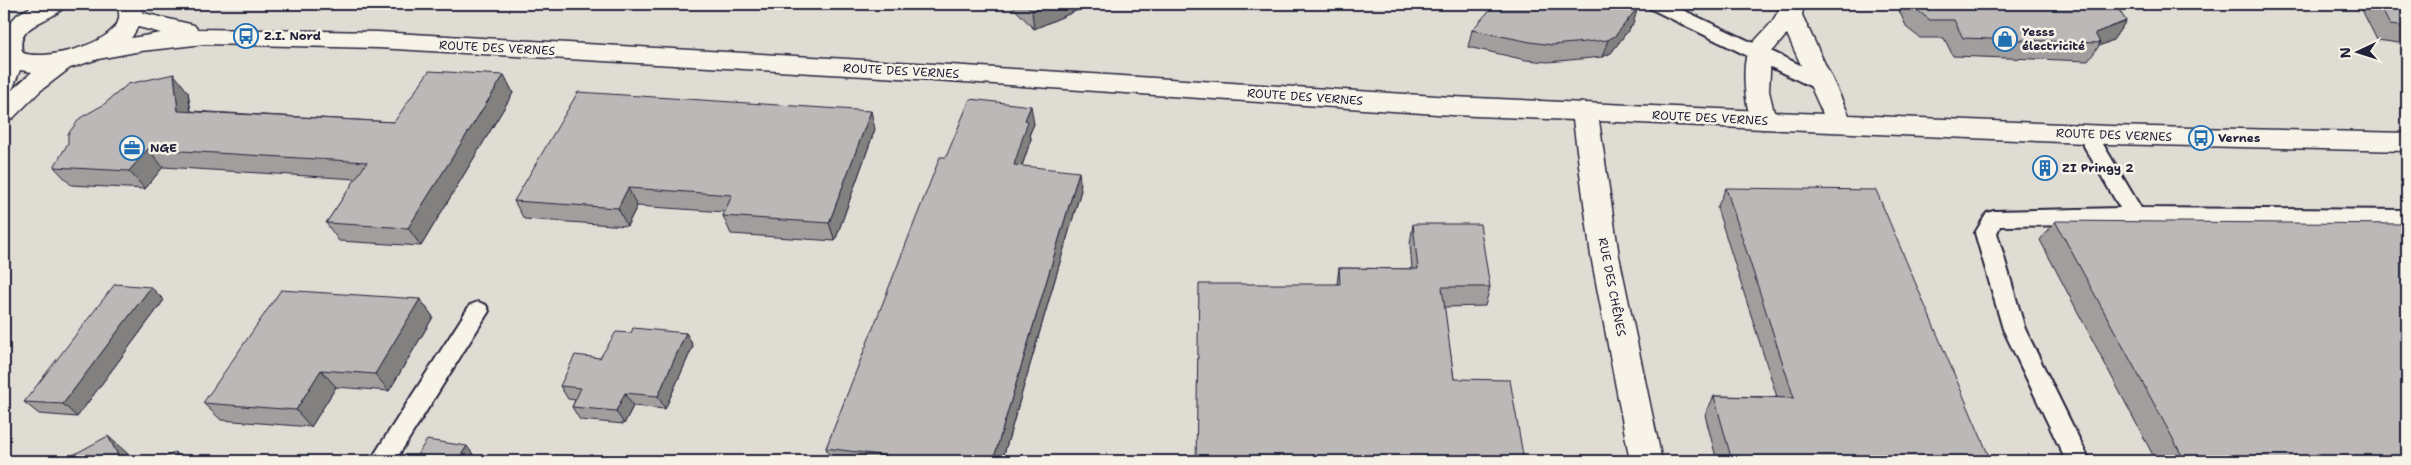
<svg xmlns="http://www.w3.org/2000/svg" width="2411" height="465" font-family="'Shantell Sans',sans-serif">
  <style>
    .built { fill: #dfdcd4 }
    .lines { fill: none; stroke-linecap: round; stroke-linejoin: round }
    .service-casing { stroke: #22223b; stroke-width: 4 }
    .minor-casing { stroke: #22223b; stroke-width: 3 }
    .tertiary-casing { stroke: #22223b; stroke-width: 3 }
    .service { fill: #f7f3e8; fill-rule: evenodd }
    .minor { fill: #f7f3e8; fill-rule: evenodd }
    .tertiary { fill: #f7f3e8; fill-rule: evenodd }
    .wall { fill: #a19e9d; stroke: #22223b }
    .shaded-wall { fill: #838180; stroke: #22223b }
    .building { fill: #bbb8b7; stroke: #22223b }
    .labels { text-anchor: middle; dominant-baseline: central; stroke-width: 5; stroke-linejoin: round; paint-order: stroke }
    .poi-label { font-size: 12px; font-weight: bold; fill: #22223b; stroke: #f7f3e8; text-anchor: start }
    .street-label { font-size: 12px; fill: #22223b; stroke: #f7f3e8 }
  </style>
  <rect width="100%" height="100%" fill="#eeebe1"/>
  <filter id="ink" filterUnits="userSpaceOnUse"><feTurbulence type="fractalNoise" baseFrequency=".02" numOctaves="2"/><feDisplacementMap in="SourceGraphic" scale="10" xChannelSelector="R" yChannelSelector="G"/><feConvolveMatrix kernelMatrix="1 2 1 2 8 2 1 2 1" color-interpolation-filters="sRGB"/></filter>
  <g filter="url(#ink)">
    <rect class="built" x="4" y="4" width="2403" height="457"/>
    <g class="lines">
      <defs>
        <g id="service">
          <path d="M 1646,4 L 1670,4 L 1828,78 L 1831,83 L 1828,88 L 1821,90 L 1814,88 L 1649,8 Z"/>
          <path d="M 2087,127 L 2094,129 L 2141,208 L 2407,210 L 2407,226 L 2142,224 L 2000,226 L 1997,233 L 2025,329 L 2090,461 L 2066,461 L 2003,329 L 1975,233 L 1987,213 L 1994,211 L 2120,208 L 2077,134 L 2080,129 Z"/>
          <path d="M 478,302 L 486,305 L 489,311 L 395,461 L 370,461 L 470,305 Z"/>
        </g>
        <path id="minor" d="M 131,10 L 194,25 L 197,29 L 378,32 L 934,64 L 1452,97 L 1763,111 L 1772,114 L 1776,120 L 1772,126 L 1763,129 L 1599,121 L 1619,256 L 1662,461 L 1630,461 L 1591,256 L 1573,120 L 1452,115 L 934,80 L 378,48 L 204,44 L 141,51 L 93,60 L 84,58 L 81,52 L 84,46 L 161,33 L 123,23 L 119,18 L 123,13 Z"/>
        <g id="tertiary">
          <path d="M 36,4 L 67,4 C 55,22 13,23 23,53 C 45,61 112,45 119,19 C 120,15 118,8 117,4 L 141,4 L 143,18 L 132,37 L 117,49 L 98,59 L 70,68 L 40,91 L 13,118 L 4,121 L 4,97 L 32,72 L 20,70 L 13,88 L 4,90 L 4,29 L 18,14 Z"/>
          <path d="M 1780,4 L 1804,4 L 1802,15 L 1849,115 L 2108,126 L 2407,133 L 2407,151 L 2108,144 L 1763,129 L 1754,126 C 1745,111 1740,62 1750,47 C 1760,33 1777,22 1780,4 ZM 1787,34 L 1823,114 L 1774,112 L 1769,91 L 1771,53 Z"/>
        </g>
      </defs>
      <use href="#service" class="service-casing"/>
      <use href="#minor" class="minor-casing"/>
      <use href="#tertiary" class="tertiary-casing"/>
      <use href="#service" class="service"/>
      <use href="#minor" class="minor"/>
      <use href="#tertiary" class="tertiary"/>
    </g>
    <g class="wall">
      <path d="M 1010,4 L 1092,4 L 1034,29 Z"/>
      <path d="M 1896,4 L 2115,4 L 2126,21 L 2113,40 L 2099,46 L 2088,61 L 1953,56 L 1944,38 L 1920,38 L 1907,28 Z"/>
      <path d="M 2359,4 L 2407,4 L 2407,44 L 2377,40 Z"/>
      <path d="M 1633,24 L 1611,53 L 1602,57 L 1548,62 L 1526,60 L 1468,47 L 1472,30 Z"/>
      <path d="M 504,75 L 513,93 L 421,246 L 339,241 L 326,223 L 356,179 L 163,167 L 145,189 L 71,185 L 54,167 L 188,92 L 191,111 L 394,122 Z"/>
      <path d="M 1034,124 L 1030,133 L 1031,139 L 1022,166 L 1081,190 L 1002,461 L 831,461 L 826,448 L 946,157 Z"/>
      <path d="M 875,129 L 835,241 L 731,234 L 723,216 L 725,212 L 637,206 L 627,226 L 524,219 L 514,201 Z"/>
      <path d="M 1726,188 L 1991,461 L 1717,461 L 1705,415 L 1714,396 L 1777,397 L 1717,208 Z"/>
      <path d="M 2055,221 L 2407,461 L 2156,461 L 2040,240 Z"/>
      <path d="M 1413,224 L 1490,287 L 1485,306 L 1444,307 L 1454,379 L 1524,461 L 1337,284 L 1339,268 L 1412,269 L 1410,244 Z"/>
      <path d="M 151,287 L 164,300 L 77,417 L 39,414 L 24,402 Z"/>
      <path d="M 420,299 L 433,317 L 389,391 L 336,387 L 311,427 L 221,420 L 203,403 Z"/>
      <path d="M 631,333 L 686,333 L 693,346 L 665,409 L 633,406 L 624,424 L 580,420 L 572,407 L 575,400 L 568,399 L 560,386 L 600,358 Z"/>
    </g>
    <g class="shaded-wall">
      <path d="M 1048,4 L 1092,4 L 1034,29 L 1032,11 Z"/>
      <path d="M 1638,7 L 1633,24 L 1611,53 L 1602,57 L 1608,40 Z"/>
      <path d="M 2126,21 L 2113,40 L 2099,46 L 2100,43 L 2095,33 Z"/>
      <path d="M 174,74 L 188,92 L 193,129 L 178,111 Z"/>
      <path d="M 504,75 L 513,93 L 421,246 L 408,228 Z"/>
      <path d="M 1031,106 L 1034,124 L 1030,133 L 1031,139 L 1016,183 L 1014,165 L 1025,120 Z"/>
      <path d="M 871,111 L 875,129 L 835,241 L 829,223 Z"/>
      <path d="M 148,149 L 163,167 L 145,189 L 129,171 Z"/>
      <path d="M 1079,172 L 1081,190 L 1002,461 L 993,461 Z"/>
      <path d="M 628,188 L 637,206 L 627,226 L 618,208 Z"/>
      <path d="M 151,287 L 164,300 L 77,417 L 63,404 Z"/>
      <path d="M 420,299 L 433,317 L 389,391 L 375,374 Z"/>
      <path d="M 686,333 L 693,346 L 665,409 L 658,396 Z"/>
      <path d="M 321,370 L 336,387 L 311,427 L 296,410 Z"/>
      <path d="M 625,393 L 633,406 L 624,424 L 616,411 Z"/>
      <path d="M 108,436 L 127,453 L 132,461 L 121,461 Z"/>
      <path d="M 467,446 L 478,461 L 457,461 Z"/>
      <path d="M 175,452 L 185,461 L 180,461 Z"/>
    </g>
    <g class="building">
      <path d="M 1025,4 L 1048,4 L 1032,11 Z"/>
      <path d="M 1495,4 L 1630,4 L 1638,7 L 1616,35 L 1608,40 L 1552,45 L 1530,42 L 1472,30 Z"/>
      <path d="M 1914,4 L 2115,4 L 2126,21 L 2095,33 L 2100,43 L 1963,38 L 1954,20 L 1930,20 L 1917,10 Z"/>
      <path d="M 2379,4 L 2407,4 L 2407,27 L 2390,25 Z"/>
      <path d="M 429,71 L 504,75 L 408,228 L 326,223 L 367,162 L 148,149 L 129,171 L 54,167 L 68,143 L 68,134 L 80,118 L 103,105 L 128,84 L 174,74 L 178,111 L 394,122 Z"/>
      <path d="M 578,92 L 871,111 L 829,223 L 723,216 L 732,195 L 628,188 L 618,208 L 514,201 Z"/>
      <path d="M 970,99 L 1031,106 L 1025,120 L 1028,121 L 1014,165 L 1079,172 L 993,461 L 927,461 L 826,448 L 940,157 L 946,157 Z"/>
      <path d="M 1726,188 L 1876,190 L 1991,461 L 1732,461 L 1714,396 L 1794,398 Z"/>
      <path d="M 2055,221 L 2407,224 L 2407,461 L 2185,461 Z"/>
      <path d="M 1413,224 L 1480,224 L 1490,287 L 1442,287 L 1454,379 L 1510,380 L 1524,461 L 1196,461 L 1199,284 L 1340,284 L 1339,268 L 1418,269 Z"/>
      <path d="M 115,284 L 151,287 L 63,404 L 24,402 Z"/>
      <path d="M 281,290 L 420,299 L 375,374 L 321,370 L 296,410 L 203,403 Z"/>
      <path d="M 633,328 L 686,333 L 658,396 L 625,393 L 616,411 L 572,407 L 581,388 L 560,386 L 575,355 L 600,358 L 616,332 L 631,333 Z"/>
      <path d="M 108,436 L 121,461 L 62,461 Z"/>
      <path d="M 427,440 L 467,446 L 457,461 L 413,461 Z"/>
      <path d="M 175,452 L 180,461 L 159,461 Z"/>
    </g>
  </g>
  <defs>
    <symbol id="bus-ring" viewBox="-11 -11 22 22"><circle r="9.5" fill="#f7f3e8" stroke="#1f6fb2" stroke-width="1.5"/><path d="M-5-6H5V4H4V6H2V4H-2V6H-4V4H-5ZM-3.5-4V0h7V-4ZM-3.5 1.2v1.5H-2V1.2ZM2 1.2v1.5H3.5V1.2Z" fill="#1f6fb2"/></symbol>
    <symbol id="shop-ring" viewBox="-11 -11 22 22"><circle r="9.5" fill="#f7f3e8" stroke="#1f6fb2" stroke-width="1.5"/><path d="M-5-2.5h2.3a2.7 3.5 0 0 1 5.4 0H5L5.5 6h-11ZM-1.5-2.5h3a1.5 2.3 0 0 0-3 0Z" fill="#1f6fb2"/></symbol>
    <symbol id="office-ring" viewBox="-11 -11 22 22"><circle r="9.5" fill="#f7f3e8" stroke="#1f6fb2" stroke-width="1.5"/><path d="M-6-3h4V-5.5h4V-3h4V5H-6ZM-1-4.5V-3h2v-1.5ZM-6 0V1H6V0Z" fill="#1f6fb2"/></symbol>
    <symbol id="building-ring" viewBox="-11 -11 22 22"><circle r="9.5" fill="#f7f3e8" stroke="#1f6fb2" stroke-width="1.5"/><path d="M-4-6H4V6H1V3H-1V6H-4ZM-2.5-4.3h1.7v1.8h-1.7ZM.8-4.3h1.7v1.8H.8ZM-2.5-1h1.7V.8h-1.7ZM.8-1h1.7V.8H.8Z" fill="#1f6fb2"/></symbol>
  </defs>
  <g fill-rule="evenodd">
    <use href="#bus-ring" x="232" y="22" width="28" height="28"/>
    <use href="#shop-ring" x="1991" y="25" width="28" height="28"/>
    <use href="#bus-ring" x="2187" y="124" width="28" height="28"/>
    <use href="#office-ring" x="118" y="134" width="28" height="28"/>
    <use href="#building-ring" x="2031" y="154" width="28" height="28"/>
  </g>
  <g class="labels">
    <g class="poi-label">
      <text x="2022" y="32">Yesss<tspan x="2022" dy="14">électricité</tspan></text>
      <text x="264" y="36">Z.I. Nord</text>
      <text x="2218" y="138">Vernes</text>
      <text x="150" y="148">NGE</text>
      <text x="2062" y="168">ZI Pringy 2</text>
    </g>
    <g class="street-label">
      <text transform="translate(497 48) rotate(3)">ROUTE DES VERNES</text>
      <text transform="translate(901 71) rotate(3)">ROUTE DES VERNES</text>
      <text transform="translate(1305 97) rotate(4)">ROUTE DES VERNES</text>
      <text transform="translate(1710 118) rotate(3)">ROUTE DES VERNES</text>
      <text transform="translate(2114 135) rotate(2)">ROUTE DES VERNES</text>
      <text transform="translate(1612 287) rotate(79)">RUE DES CHÊNES</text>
    </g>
  </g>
  <rect width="2411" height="465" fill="none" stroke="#f7f3e8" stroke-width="20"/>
  <rect x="10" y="10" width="2391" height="445" fill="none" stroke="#22223b" stroke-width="2" filter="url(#ink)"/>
  <g transform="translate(2358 52) rotate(266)" stroke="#f7f3e8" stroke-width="4" paint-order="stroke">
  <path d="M0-4L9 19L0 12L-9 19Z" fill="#22223b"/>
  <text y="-8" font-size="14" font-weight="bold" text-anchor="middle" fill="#22223b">N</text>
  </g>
</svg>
